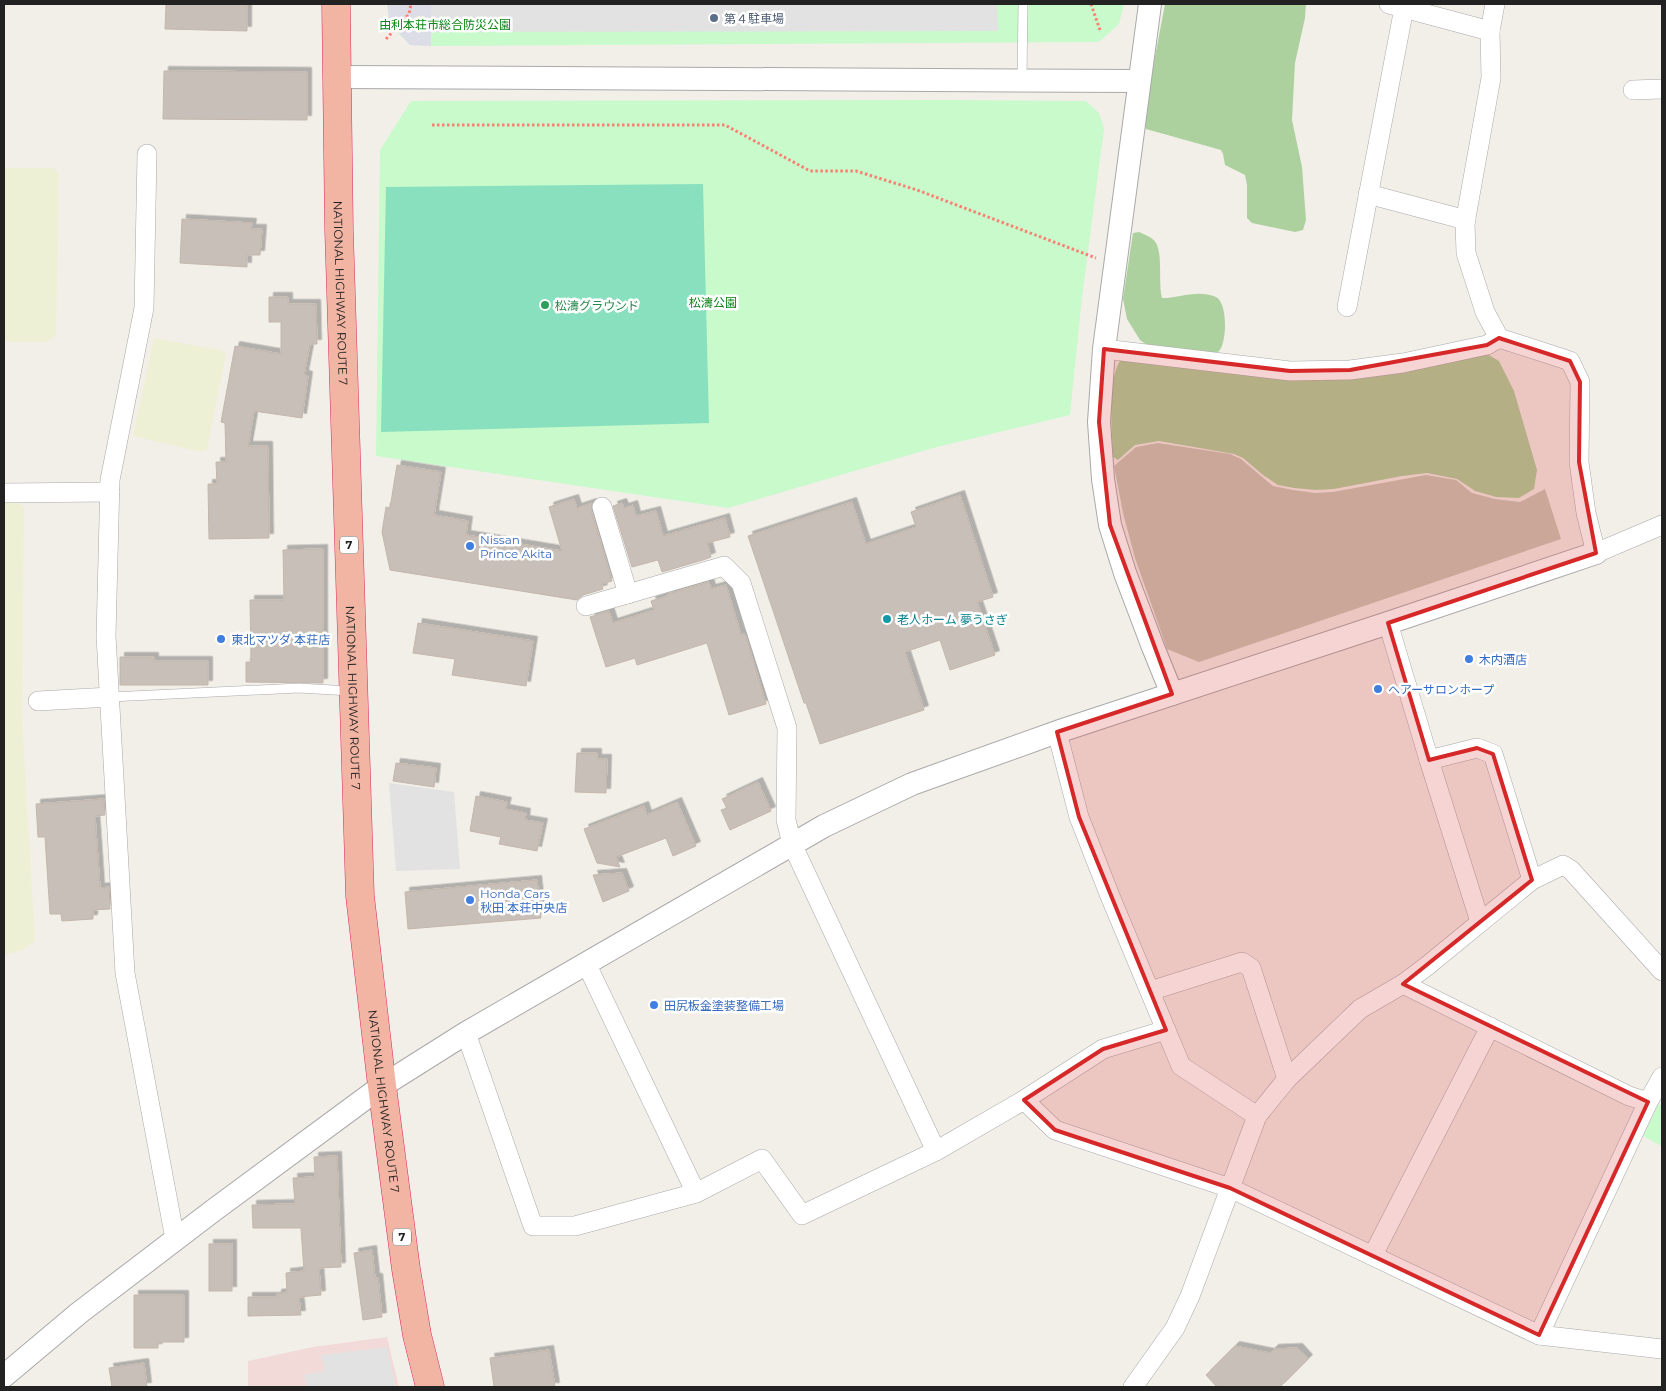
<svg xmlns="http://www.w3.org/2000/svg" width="1666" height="1391" font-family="Montserrat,'Noto Sans JP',sans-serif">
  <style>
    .commercial { fill: #f2dad9 }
    .construction { fill: #c7c7b4 }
    .farmland { fill: #eef0d5 }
    .forest { fill: #add19e }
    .park { fill: #c8facc }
    .pitch { fill: #88e0be }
    .parking { fill: #e2e2e2 }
    .plaza { fill: #dddde8 }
    .building { fill: #c7bfb8; stroke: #c4b6ab; filter: url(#shadow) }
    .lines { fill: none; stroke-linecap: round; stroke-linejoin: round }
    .service-casing { stroke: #a9a9a9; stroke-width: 10 }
    .minor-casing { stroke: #a9a9a9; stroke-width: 20 }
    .tertiary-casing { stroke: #a9a9a9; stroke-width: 24 }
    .trunk-casing { stroke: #dc2a67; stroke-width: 29 }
    .path { stroke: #fa8072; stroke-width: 3; stroke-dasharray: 2.5 2.5; stroke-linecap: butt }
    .service { stroke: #fff; stroke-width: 9 }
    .minor { stroke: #fff; stroke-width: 19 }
    .tertiary { stroke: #fff; stroke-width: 22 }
    .trunk { stroke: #f2b4a3; stroke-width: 28 }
    .marked { fill: #d62828; fill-opacity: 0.2; stroke: #d62828; stroke-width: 4; stroke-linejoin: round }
    .service-dot { fill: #5c6f8a; stroke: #fff; stroke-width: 2 }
    .leisure-dot { fill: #2e9e5b; stroke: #fff; stroke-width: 2 }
    .shop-dot { fill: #3f7fe0; stroke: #fff; stroke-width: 2 }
    .culture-dot { fill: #0f9aa8; stroke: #fff; stroke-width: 2 }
    .labels { text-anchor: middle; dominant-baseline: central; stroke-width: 5; stroke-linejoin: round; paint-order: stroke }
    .shield { fill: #fff; stroke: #646464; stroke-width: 1 }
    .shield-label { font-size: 11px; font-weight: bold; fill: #222 }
    .service-label { font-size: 12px; fill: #4e5e75; stroke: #fff; text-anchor: start }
    .park-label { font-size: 12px; fill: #0c8416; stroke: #fff }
    .street-label { font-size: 12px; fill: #222; stroke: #fff }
    .leisure-label { font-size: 12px; fill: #27864d; stroke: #fff; text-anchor: start }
    .shop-label { font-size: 12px; fill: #366cbe; stroke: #fff; text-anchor: start }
    .culture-label { font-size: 12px; fill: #0d838f; stroke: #fff; text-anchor: start }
  </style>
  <defs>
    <filter id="shadow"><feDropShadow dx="4.5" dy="-4.5" stdDeviation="0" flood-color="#0004"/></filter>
  </defs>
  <rect width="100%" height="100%" fill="#f2efe9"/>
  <path class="commercial" d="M 387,1337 L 399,1387 L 248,1387 L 248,1361 L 313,1347 Z"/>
  <path class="construction" d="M 1158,443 L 1230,454 L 1241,459 L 1273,486 L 1293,490 L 1315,493 L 1333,492 L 1426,475 L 1456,480 L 1472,493 L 1495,499 L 1520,502 L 1545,489 L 1561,539 L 1199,662 L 1167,649 L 1135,558 L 1123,513 L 1114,466 L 1136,447 Z"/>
  <g class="farmland">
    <path d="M 4,168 L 54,168 L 59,174 L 56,336 L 47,342 L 4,342 Z"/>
    <path d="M 154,338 L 220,350 L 226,353 L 207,450 L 200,452 L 133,436 Z"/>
    <path d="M 4,503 L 18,503 L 24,507 L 22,717 L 35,941 L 24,950 L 4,955 Z"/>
  </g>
  <g class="forest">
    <path d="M 1165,4 L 1306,4 L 1305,18 L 1295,63 L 1292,120 L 1302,167 L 1306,220 L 1303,230 L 1295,232 L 1252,223 L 1247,218 L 1247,185 L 1245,175 L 1225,165 L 1223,154 L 1221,150 L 1146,129 L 1145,125 L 1151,78 Z"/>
    <path d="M 1139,232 C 1145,235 1153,237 1156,243 C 1163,255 1158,284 1162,298 C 1179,298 1198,289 1216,297 C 1228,303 1227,343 1219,351 C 1217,353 1214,354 1212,355 L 1151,348 L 1140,340 L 1127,319 L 1123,299 L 1133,233 Z"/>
    <path d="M 1487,354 L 1499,361 L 1514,391 L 1537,470 L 1534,489 L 1519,498 L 1496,497 L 1475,491 L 1457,479 L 1427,473 L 1402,476 L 1334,489 L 1316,490 L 1294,488 L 1278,485 L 1263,475 L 1243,458 L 1234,454 L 1159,441 L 1135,445 L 1118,460 L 1113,457 C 1112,432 1107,379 1121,359 L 1275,377 Z"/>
  </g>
  <g class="park">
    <path d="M 376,4 L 1124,4 L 1119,24 L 1099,42 L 431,46 L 410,45 L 390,25 L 387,5 Z"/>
    <path d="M 952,100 L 1086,101 L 1099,113 L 1104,129 L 1082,297 L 1070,415 L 933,448 L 728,508 L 376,456 L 380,150 L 411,101 Z"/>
    <path d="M 1662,1104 L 1662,1146 L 1643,1136 L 1658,1105 Z"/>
  </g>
  <path class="pitch" d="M 703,184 L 709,423 L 381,432 L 386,187 Z"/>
  <g class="parking">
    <path d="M 431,4 L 997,4 L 998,31 L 431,32 Z"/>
    <path d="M 389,783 L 454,792 L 460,869 L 396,871 Z"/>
    <path d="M 387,1347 L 396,1387 L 307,1387 L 304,1375 L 325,1371 L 321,1355 Z"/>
  </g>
  <path class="plaza" d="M 387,4 L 431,4 L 431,46 L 410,45 L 399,33 L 390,25 Z"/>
  <g class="building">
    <path d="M 166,4 L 247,4 L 247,31 L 165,29 Z"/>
    <path d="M 164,71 L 307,72 L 307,120 L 163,119 Z"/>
    <path d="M 182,219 L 252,223 L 251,229 L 262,229 L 260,255 L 247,255 L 247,267 L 180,263 Z"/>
    <path d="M 269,297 L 288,297 L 288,304 L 316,304 L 317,344 L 310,344 L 304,375 L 308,376 L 302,418 L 254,411 L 248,446 L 268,446 L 269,538 L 209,539 L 208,484 L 217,484 L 216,462 L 226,462 L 225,423 L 221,422 L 235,346 L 281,354 L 281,322 L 269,322 Z"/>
    <path d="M 397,465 L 441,472 L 434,515 L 468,521 L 466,535 L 562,551 L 549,507 L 574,499 L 577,508 L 592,503 L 591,510 L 612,581 L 601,584 L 603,589 L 583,595 L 577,600 L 390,570 L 382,532 L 386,507 L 390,508 Z"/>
    <path d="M 960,495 L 993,597 L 977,602 L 995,655 L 950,670 L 940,640 L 905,652 L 924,710 L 820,744 L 806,703 L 804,703 L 748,536 L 852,502 L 866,544 L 916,527 L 911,512 Z"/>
    <path d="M 622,503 L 624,508 L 633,505 L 636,516 L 656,511 L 663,536 L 725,518 L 730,537 L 707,543 L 711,557 L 703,560 L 662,572 L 658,560 L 632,567 L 613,506 Z"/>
    <path d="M 323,549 L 323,683 L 246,682 L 246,662 L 251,662 L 250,600 L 284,600 L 283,550 Z"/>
    <path d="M 709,582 L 711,589 L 726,585 L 741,635 L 745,634 L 766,704 L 729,715 L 707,643 L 637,665 L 635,658 L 606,667 L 590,617 L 609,611 L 613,623 L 654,610 L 651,601 L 668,596 L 668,594 Z"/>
    <path d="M 418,623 L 533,641 L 526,686 L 452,675 L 455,659 L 413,653 Z"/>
    <path d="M 120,657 L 154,657 L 154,661 L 208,661 L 208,685 L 120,685 Z"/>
    <path d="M 577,753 L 597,753 L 597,759 L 607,759 L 606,793 L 575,792 Z"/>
    <path d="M 396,763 L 436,768 L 434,787 L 393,781 Z"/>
    <path d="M 758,782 L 771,811 L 730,830 L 721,810 L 727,808 L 722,799 Z"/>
    <path d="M 476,796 L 507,802 L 505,809 L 526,813 L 525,820 L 543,823 L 537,851 L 499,844 L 501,837 L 470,831 Z"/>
    <path d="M 104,799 L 105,815 L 95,816 L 100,888 L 109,887 L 110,909 L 93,910 L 93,919 L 62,921 L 61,914 L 50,914 L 45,837 L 38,837 L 36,804 Z"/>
    <path d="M 677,802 L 696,846 L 673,856 L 666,838 L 616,857 L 620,867 L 597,863 L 584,829 L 644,806 L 647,815 Z"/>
    <path d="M 622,873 L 629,891 L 603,902 L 593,875 Z"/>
    <path d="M 537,880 L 541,918 L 408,929 L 405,892 Z"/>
    <path d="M 337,1156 L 341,1267 L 319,1268 L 321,1295 L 299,1297 L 301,1315 L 248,1316 L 248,1297 L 277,1297 L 277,1294 L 287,1293 L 286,1273 L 304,1271 L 301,1228 L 253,1228 L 252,1205 L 295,1204 L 293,1178 L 315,1177 L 314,1157 Z"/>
    <rect x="209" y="1244" width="23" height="47"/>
    <path d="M 372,1250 L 375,1278 L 378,1278 L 382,1317 L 363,1320 L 354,1253 Z"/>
    <path d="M 134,1295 L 184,1295 L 184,1342 L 158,1342 L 158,1348 L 134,1348 Z"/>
    <path d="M 1235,1346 L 1270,1353 L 1274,1349 L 1298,1348 L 1308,1359 L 1280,1387 L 1217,1387 L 1206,1375 Z"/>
    <path d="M 549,1350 L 555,1387 L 494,1387 L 490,1358 Z"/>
    <path d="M 144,1363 L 147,1387 L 112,1387 L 109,1368 Z"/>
  </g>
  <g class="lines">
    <defs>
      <g id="service">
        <path d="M 1022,80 L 1023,4"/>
        <path d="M 110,697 L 299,688 L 350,691"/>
      </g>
      <g id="minor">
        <path d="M 1389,4 L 1490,31"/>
        <path d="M 1495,4 L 1490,31 L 1491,78 L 1465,223 L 1466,253 L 1485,312 L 1499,338 L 1570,361 L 1580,382 L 1579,462 L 1586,513 L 1596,553 L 1662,525"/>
        <path d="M 1633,90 L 1662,89"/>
        <path d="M 147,154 L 144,308 L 110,480 L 106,636 L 125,973 L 175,1239"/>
        <path d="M 1368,194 L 1466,220"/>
        <path d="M 1347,307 L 1404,8"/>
        <path d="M 1104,349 L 1290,371 L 1350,370 L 1403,363 L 1487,345 L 1499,338"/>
        <path d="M 4,493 L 110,492"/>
        <path d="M 602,507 L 628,594"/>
        <path d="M 586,606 L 724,566 L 741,583 L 787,728 L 786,820 L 792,844 L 936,1151"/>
        <path d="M 1388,623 L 1429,760 L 1477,748 L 1493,754 L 1532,880"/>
        <path d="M 38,701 L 110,697"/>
        <path d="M 1057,732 L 1079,817 L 1110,896 L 1181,1066 L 1257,1116"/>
        <path d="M 1429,760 L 1480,922"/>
        <path d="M 586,963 L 696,1193"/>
        <path d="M 1403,984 L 1629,1096 L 1648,1102 L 1662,1077"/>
        <path d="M 1150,991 L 1242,962 L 1251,968 L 1287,1079"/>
        <path d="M 466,1033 L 533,1226 L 575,1226 L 696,1193 L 762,1159 L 802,1215 L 936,1151 L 1024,1100 L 1103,1049 L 1166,1030"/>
        <path d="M 1024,1100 L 1055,1130 L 1230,1188 L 1539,1335 L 1662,1349"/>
        <path d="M 1373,1255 L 1490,1027"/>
        <path d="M 1539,1335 L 1648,1102"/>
        <path d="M 1133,1387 L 1175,1328 L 1190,1296 L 1257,1116 L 1287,1079 L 1360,1009 L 1403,984 L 1427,966 L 1532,880 L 1563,865 L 1571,870 L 1662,971"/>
      </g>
      <g id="tertiary">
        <path d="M 1150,4 L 1104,349 L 1099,422 L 1103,479 L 1110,525 L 1125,573 L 1153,647 L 1172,694"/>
        <path d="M 337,77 L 1139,81"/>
        <path d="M 4,1376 L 79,1313 L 214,1210 L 382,1086 L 466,1033 L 824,826 L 912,784 L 1057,732 L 1388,623 L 1596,553"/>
      </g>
      <g id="trunk">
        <path id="s1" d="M 336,4 L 339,230 L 360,896 L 382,1086 L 406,1269 L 417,1335 L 430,1387"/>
      </g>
    </defs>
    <use href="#service" class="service-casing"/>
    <use href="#minor" class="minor-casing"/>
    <use href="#tertiary" class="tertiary-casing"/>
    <use href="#trunk" class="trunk-casing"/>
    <g class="path">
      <path d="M 1091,4 L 1100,30"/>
      <path d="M 386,39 L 409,14 L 411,4"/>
      <path d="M 432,125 L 725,125 L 810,171 L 856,171 L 917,190 L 1096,258"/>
    </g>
    <use href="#service" class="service"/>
    <use href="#minor" class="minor"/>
    <use href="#tertiary" class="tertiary"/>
    <use href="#trunk" class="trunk"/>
  </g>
  <path class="marked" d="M 1499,338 L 1570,361 L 1580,382 L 1579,462 L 1596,553 L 1388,623 L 1429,760 L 1477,748 L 1493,754 L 1532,880 L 1403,984 L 1648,1102 L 1539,1335 L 1230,1188 L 1055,1130 L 1024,1100 L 1103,1049 L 1166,1030 L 1079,817 L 1057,732 L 1172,694 L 1110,525 L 1099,422 L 1104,349 L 1290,371 L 1350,370 L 1487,345 Z"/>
  <circle class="service-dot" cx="714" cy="18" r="5"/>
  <circle class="leisure-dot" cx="545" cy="305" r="5"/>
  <g class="shop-dot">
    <circle cx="470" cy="546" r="5"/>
    <circle cx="221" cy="639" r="5"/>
    <circle cx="1469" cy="659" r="5"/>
    <circle cx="1378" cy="689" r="5"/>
    <circle cx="470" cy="900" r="5"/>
    <circle cx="654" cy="1005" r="5"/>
  </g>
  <circle class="culture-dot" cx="887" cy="619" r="5"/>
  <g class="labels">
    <g class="shield">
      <rect x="340" y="536.5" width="18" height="17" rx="4"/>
      <rect x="393" y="1228.5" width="18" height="17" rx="4"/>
    </g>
    <g class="shield-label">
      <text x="349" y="545">7</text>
      <text x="402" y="1237">7</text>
    </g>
    <g class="service-label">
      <text x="724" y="18">第４駐車場</text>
    </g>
    <g class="park-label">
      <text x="445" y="24">由利本荘市総合防災公園</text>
      <text x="713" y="302">松濤公園</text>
    </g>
    <g class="street-label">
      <text stroke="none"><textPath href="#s1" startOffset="289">NATIONAL HIGHWAY ROUTE 7</textPath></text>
      <text stroke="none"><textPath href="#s1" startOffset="694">NATIONAL HIGHWAY ROUTE 7</textPath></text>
      <text stroke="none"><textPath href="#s1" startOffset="1099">NATIONAL HIGHWAY ROUTE 7</textPath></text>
    </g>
    <g class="leisure-label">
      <text x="555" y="305">松濤グラウンド</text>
    </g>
    <g class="shop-label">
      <text x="480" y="539">Nissan<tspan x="480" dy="14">Prince Akita</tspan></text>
      <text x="231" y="639">東北マツダ 本荘店</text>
      <text x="1479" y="659">木内酒店</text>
      <text x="1388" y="689">ヘアーサロンホープ</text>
      <text x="480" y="893">Honda Cars<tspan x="480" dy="14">秋田 本荘中央店</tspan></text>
      <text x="664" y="1005">田尻板金塗装整備工場</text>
    </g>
    <g class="culture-label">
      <text x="897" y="619">老人ホーム 夢うさぎ</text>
    </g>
  </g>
  <rect width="1666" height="1391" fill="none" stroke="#222222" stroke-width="10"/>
</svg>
